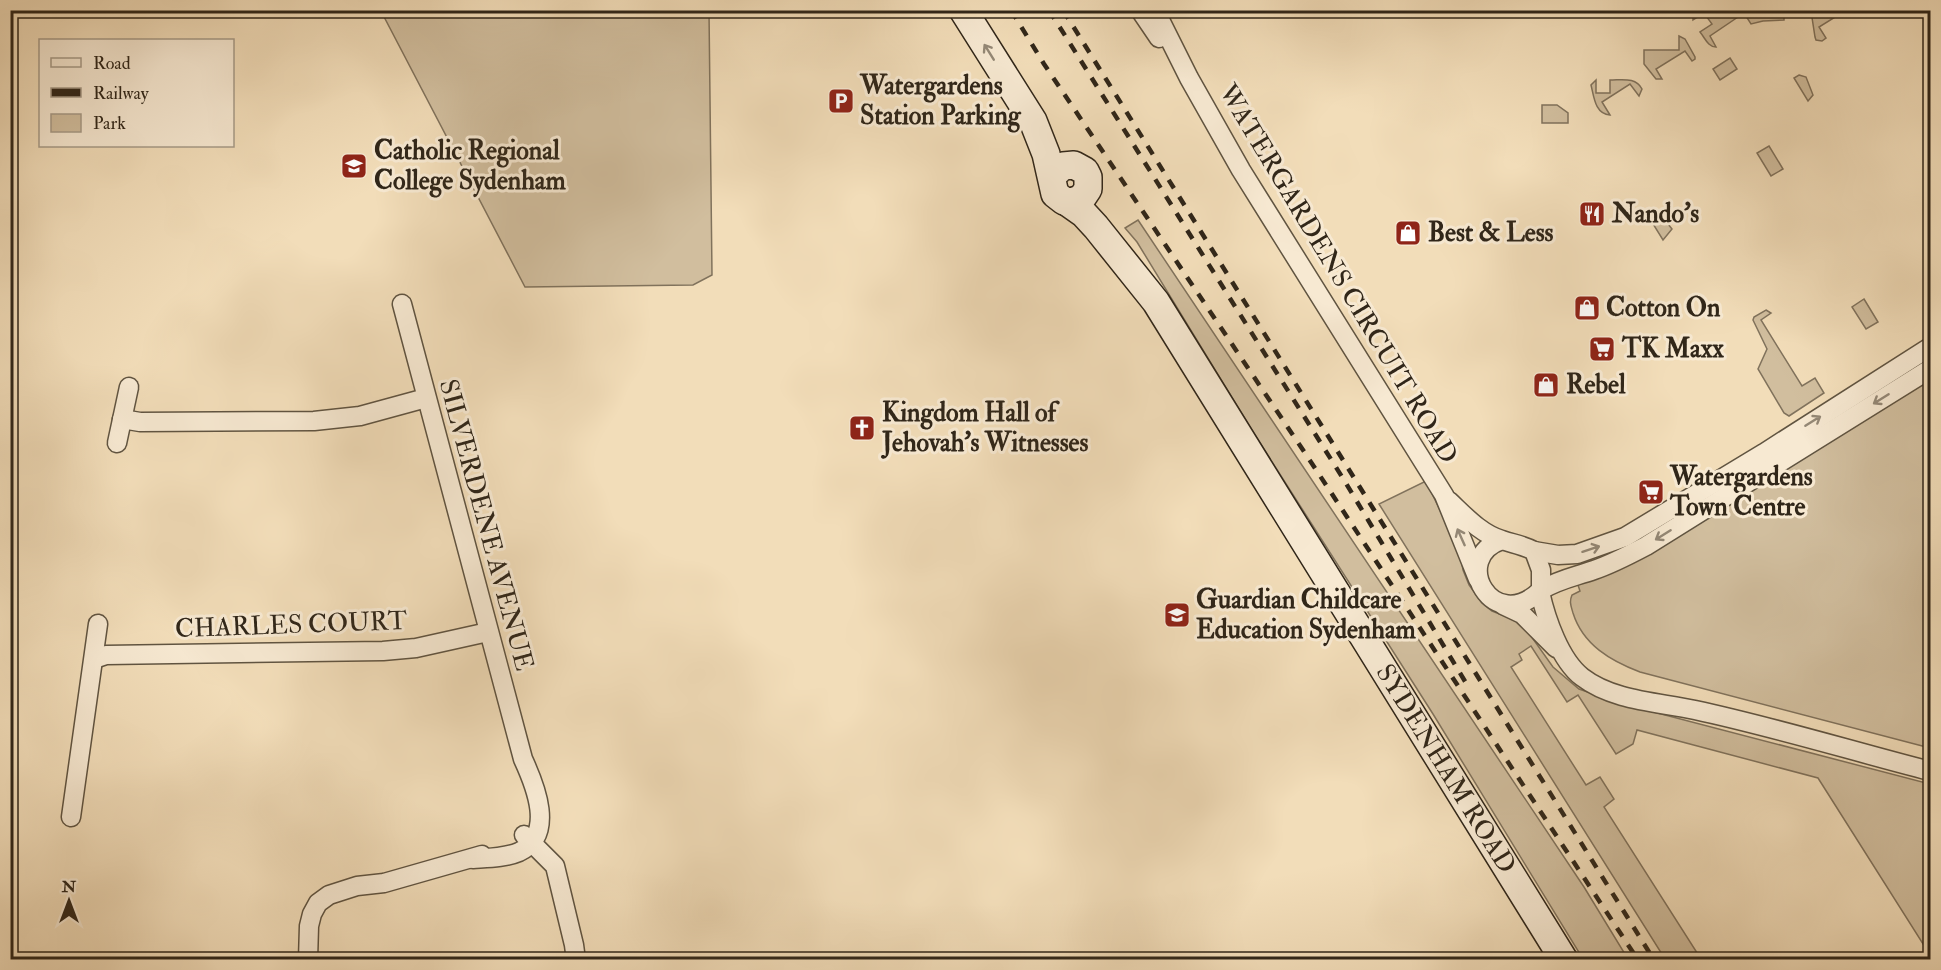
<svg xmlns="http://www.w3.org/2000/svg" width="1941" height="970" font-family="'IM FELL Double Pica',serif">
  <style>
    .green { fill: #d1be9e; stroke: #80725c; stroke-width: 1.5 }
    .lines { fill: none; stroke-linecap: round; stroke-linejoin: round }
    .street-casing { stroke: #605441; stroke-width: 21 }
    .secondary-casing { stroke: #302619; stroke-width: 30 }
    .street { stroke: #f7e9d2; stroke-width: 18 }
    .secondary { stroke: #f7e9d2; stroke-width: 27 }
    .rail { stroke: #302619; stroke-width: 4.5; stroke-dasharray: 10 10; stroke-linecap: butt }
    .oneway { stroke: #948876 }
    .labels { text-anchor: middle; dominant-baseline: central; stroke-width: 6; stroke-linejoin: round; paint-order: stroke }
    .poi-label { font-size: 26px; font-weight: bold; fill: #302619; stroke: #f7e9d2; text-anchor: start }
    .street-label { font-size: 26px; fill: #302619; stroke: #f7e9d2 }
  </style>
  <rect width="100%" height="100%" fill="#f2ddb9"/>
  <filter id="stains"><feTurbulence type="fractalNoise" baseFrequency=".00333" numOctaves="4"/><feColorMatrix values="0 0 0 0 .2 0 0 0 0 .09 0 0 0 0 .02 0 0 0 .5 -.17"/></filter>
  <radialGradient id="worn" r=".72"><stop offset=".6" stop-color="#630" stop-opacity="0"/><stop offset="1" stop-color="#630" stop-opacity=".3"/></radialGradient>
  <g class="green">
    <path d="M 381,11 L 709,11 L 712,275 L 693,285 L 525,287 Z"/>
    <path d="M 1693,11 L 1784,11 L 1784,20 L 1763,21 L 1751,24 L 1744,13 L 1710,36 L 1716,47 C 1708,47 1705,38 1700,32 L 1712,24 L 1704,13 L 1693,20 Z"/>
    <path d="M 1811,11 L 1811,10 L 1845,11 L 1819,27 L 1826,38 L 1822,41 L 1816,40 L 1815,37 Z"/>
    <path d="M 1679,36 L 1685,39 L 1695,57 L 1695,59 L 1692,61 L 1685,51 L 1656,69 L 1662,79 L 1656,79 L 1644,64 L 1644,50 L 1679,50 Z"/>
    <path d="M 1730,58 L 1737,69 L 1720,80 L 1713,69 Z"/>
    <path d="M 1799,75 L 1806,77 L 1813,95 L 1808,101 L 1794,78 Z"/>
    <path d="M 1596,80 L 1596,93 L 1610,93 L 1610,80 C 1623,80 1636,77 1642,89 L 1639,96 L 1630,84 L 1602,102 L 1610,115 C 1595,114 1594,97 1591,85 Z"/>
    <path d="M 1542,105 L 1557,105 L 1568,113 L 1568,123 L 1542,123 Z"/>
    <path d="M 1769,146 L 1783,169 L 1771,176 L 1757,153 Z"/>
    <path d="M 1650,219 L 1664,219 L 1672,229 L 1663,240 Z"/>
    <path d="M 1138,220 L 1584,887 L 1628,959 L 1583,959 L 1433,714 L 1253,432 L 1137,242 L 1125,228 Z"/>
    <path d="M 1864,299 L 1878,322 L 1866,329 L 1852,307 Z"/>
    <path d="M 1766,310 L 1771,313 L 1761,320 L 1802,386 L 1815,378 L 1824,393 L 1789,416 L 1784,413 L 1758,369 L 1767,349 L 1753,320 L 1754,317 Z"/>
    <path d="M 1930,376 L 1930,748 L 1640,672 C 1611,661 1583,645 1573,613 C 1571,606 1569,602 1572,595 L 1580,591 L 1577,582 Z"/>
    <path d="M 1426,481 L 1460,552 L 1463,570 L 1469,585 L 1482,603 L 1492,611 L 1515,620 L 1526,629 L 1553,667 L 1579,689 L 1623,704 L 1930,784 L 1930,955 L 1818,778 L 1637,730 L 1633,744 L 1616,754 L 1578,695 L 1567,702 L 1531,646 L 1519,654 L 1522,660 L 1511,667 L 1586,785 L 1600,777 L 1614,799 L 1604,807 L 1701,959 L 1665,959 L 1379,504 Z"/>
  </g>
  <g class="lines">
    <defs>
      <g id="street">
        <path d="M 1140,10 L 1159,38"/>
        <path d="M 1155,10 L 1189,78 L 1241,170 L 1444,495 L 1478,579"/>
        <path d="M 402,304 L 523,759 C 535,785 556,835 519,852 C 505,858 488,858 473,859"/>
        <path d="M 122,419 L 140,422 L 314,421 L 360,416 L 426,398"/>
        <path d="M 117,443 L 129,387"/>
        <path d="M 1449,501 C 1465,516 1481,534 1502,540 C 1514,544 1523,545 1534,551 L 1541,570 L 1541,590 C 1493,637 1449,558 1502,540"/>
        <path d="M 1534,551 L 1558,555 L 1577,554 L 1625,537 L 1764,453 L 1930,347"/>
        <path d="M 1541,590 C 1560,579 1574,577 1594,570 C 1612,564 1629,555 1646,546 L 1930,369"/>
        <path d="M 1540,592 C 1546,619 1560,660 1582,677 C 1613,701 1659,702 1695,710 C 1774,727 1852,751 1930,771"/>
        <path d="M 1503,605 L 1522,614 L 1556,648"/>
        <path d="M 94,659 L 106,655 L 383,651 L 416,648 L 488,632"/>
        <path d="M 71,817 L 98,624"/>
        <path d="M 524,835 L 555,866 L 574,945 L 576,960"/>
        <path d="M 308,960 L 309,926 L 312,914 L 318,903 L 329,895 L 357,886 L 384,883 L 482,855"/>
      </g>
      <g id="secondary">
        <path d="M 963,10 L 1033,121 L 1046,154 L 1055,194 L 1064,201 L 1072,202 L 1082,198 L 1088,189 L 1088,177 L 1085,171 L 1074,165 L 1063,166 L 1055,173 L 1052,178"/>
        <path id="s1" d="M 1067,202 L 1084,214 L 1096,227 L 1156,302 L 1564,960"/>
      </g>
    </defs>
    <use href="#street" class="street-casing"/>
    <use href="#secondary" class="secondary-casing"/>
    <use href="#street" class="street"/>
    <use href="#secondary" class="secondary"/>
    <g class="rail">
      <path d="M 1011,10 L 1044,64 L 1307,456 L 1638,960"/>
      <path d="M 1049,10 L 1344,480 L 1469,688"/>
      <path d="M 1063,10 L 1654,960"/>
    </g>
  </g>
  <defs><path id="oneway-shaft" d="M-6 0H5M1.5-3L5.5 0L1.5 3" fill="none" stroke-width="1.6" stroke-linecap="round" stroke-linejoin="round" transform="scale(1.5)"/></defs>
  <g class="oneway">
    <use href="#oneway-shaft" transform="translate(989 52) rotate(-122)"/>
    <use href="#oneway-shaft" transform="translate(1881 399) rotate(148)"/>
    <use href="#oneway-shaft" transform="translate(1813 421) rotate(-32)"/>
    <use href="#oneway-shaft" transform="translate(1663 535) rotate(148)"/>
    <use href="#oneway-shaft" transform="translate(1461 537) rotate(-114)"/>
    <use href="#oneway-shaft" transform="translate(1591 549) rotate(-18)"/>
  </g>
  <defs>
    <symbol id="parking-square" viewBox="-11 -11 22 22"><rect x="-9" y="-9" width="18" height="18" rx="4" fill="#8f2418" stroke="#f7e9d2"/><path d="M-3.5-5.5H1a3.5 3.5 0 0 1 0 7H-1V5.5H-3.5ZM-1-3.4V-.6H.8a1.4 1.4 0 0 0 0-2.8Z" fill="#fff"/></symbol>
    <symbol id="school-square" viewBox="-11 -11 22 22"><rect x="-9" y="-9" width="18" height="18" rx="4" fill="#8f2418" stroke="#f7e9d2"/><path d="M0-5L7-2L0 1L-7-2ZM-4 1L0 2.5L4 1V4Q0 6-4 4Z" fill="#fff"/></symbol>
    <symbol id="restaurant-square" viewBox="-11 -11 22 22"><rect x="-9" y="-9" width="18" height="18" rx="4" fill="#8f2418" stroke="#f7e9d2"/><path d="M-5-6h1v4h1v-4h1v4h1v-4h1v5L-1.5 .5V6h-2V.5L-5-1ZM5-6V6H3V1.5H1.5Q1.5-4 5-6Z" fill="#fff"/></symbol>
    <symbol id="shop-square" viewBox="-11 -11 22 22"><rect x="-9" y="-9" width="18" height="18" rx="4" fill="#8f2418" stroke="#f7e9d2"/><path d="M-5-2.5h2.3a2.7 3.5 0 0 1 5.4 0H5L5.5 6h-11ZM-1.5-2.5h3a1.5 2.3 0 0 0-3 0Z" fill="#fff"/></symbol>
    <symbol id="supermarket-square" viewBox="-11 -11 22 22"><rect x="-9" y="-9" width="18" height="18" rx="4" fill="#8f2418" stroke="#f7e9d2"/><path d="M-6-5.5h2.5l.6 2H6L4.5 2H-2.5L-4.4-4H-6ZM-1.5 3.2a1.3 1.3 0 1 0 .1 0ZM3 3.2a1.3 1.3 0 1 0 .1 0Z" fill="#fff"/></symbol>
    <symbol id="church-square" viewBox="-11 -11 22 22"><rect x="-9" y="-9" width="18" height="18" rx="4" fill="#8f2418" stroke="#f7e9d2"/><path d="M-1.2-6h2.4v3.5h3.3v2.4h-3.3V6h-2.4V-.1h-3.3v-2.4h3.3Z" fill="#fff"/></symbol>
  </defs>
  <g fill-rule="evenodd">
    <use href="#parking-square" x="826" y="86" width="30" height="30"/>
    <use href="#school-square" x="339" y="151" width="30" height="30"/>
    <use href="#restaurant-square" x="1577" y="199" width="30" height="30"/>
    <use href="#shop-square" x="1393" y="218" width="30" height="30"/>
    <use href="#shop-square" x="1572" y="293" width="30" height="30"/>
    <use href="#supermarket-square" x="1587" y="334" width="30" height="30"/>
    <use href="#shop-square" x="1531" y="370" width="30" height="30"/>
    <use href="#church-square" x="847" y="413" width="30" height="30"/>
    <use href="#supermarket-square" x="1636" y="477" width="30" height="30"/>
    <use href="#school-square" x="1162" y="600" width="30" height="30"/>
  </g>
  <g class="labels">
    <g class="poi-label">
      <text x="860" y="86">Watergardens<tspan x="860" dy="30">Station Parking</tspan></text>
      <text x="374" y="151">Catholic Regional<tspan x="374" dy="30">College Sydenham</tspan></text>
      <text x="1612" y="214">Nando's</text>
      <text x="1428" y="233">Best &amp; Less</text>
      <text x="1606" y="308">Cotton On</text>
      <text x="1622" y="349">TK Maxx</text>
      <text x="1566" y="385">Rebel</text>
      <text x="882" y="413">Kingdom Hall of<tspan x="882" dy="30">Jehovah's Witnesses</tspan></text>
      <text x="1670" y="477">Watergardens<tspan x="1670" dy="30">Town Centre</tspan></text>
      <text x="1196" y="600">Guardian Childcare<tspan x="1196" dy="30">Education Sydenham</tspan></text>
    </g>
    <g class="street-label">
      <text transform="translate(1338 274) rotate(59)">WATERGARDENS CIRCUIT ROAD</text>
      <text transform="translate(486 525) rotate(75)">SILVERDENE AVENUE</text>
      <text transform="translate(291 625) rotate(-2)">CHARLES COURT</text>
      <text stroke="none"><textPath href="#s1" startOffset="684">SYDENHAM ROAD</textPath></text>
    </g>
  </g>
  <rect width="1941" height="970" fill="none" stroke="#f2ddb9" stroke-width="36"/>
  <rect x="12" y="12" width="1917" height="946" fill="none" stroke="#302619" stroke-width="3"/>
  <rect x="18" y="18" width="1905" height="934" fill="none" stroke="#302619" stroke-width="1.5"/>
  <rect x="39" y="39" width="195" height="108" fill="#f7e9d2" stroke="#a79b88" stroke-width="1.5"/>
  <rect x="51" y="58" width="30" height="9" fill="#f7e9d2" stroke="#a79b88" stroke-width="1.5"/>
  <text x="93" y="69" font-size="18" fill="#302619">Road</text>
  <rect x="51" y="88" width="30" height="9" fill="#302619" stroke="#a79b88" stroke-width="1.5"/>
  <text x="93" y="99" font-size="18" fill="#302619">Railway</text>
  <rect x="51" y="114" width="30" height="18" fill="#d1be9e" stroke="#a79b88" stroke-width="1.5"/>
  <text x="93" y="129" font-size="18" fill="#302619">Park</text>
  <g transform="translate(69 901)" stroke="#f7e9d2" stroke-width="4.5" paint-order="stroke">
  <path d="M0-4.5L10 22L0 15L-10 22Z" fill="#302619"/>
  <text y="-9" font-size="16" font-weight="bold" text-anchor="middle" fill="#302619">N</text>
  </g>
  <rect width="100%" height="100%" filter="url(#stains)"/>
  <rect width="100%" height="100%" fill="url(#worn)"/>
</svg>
